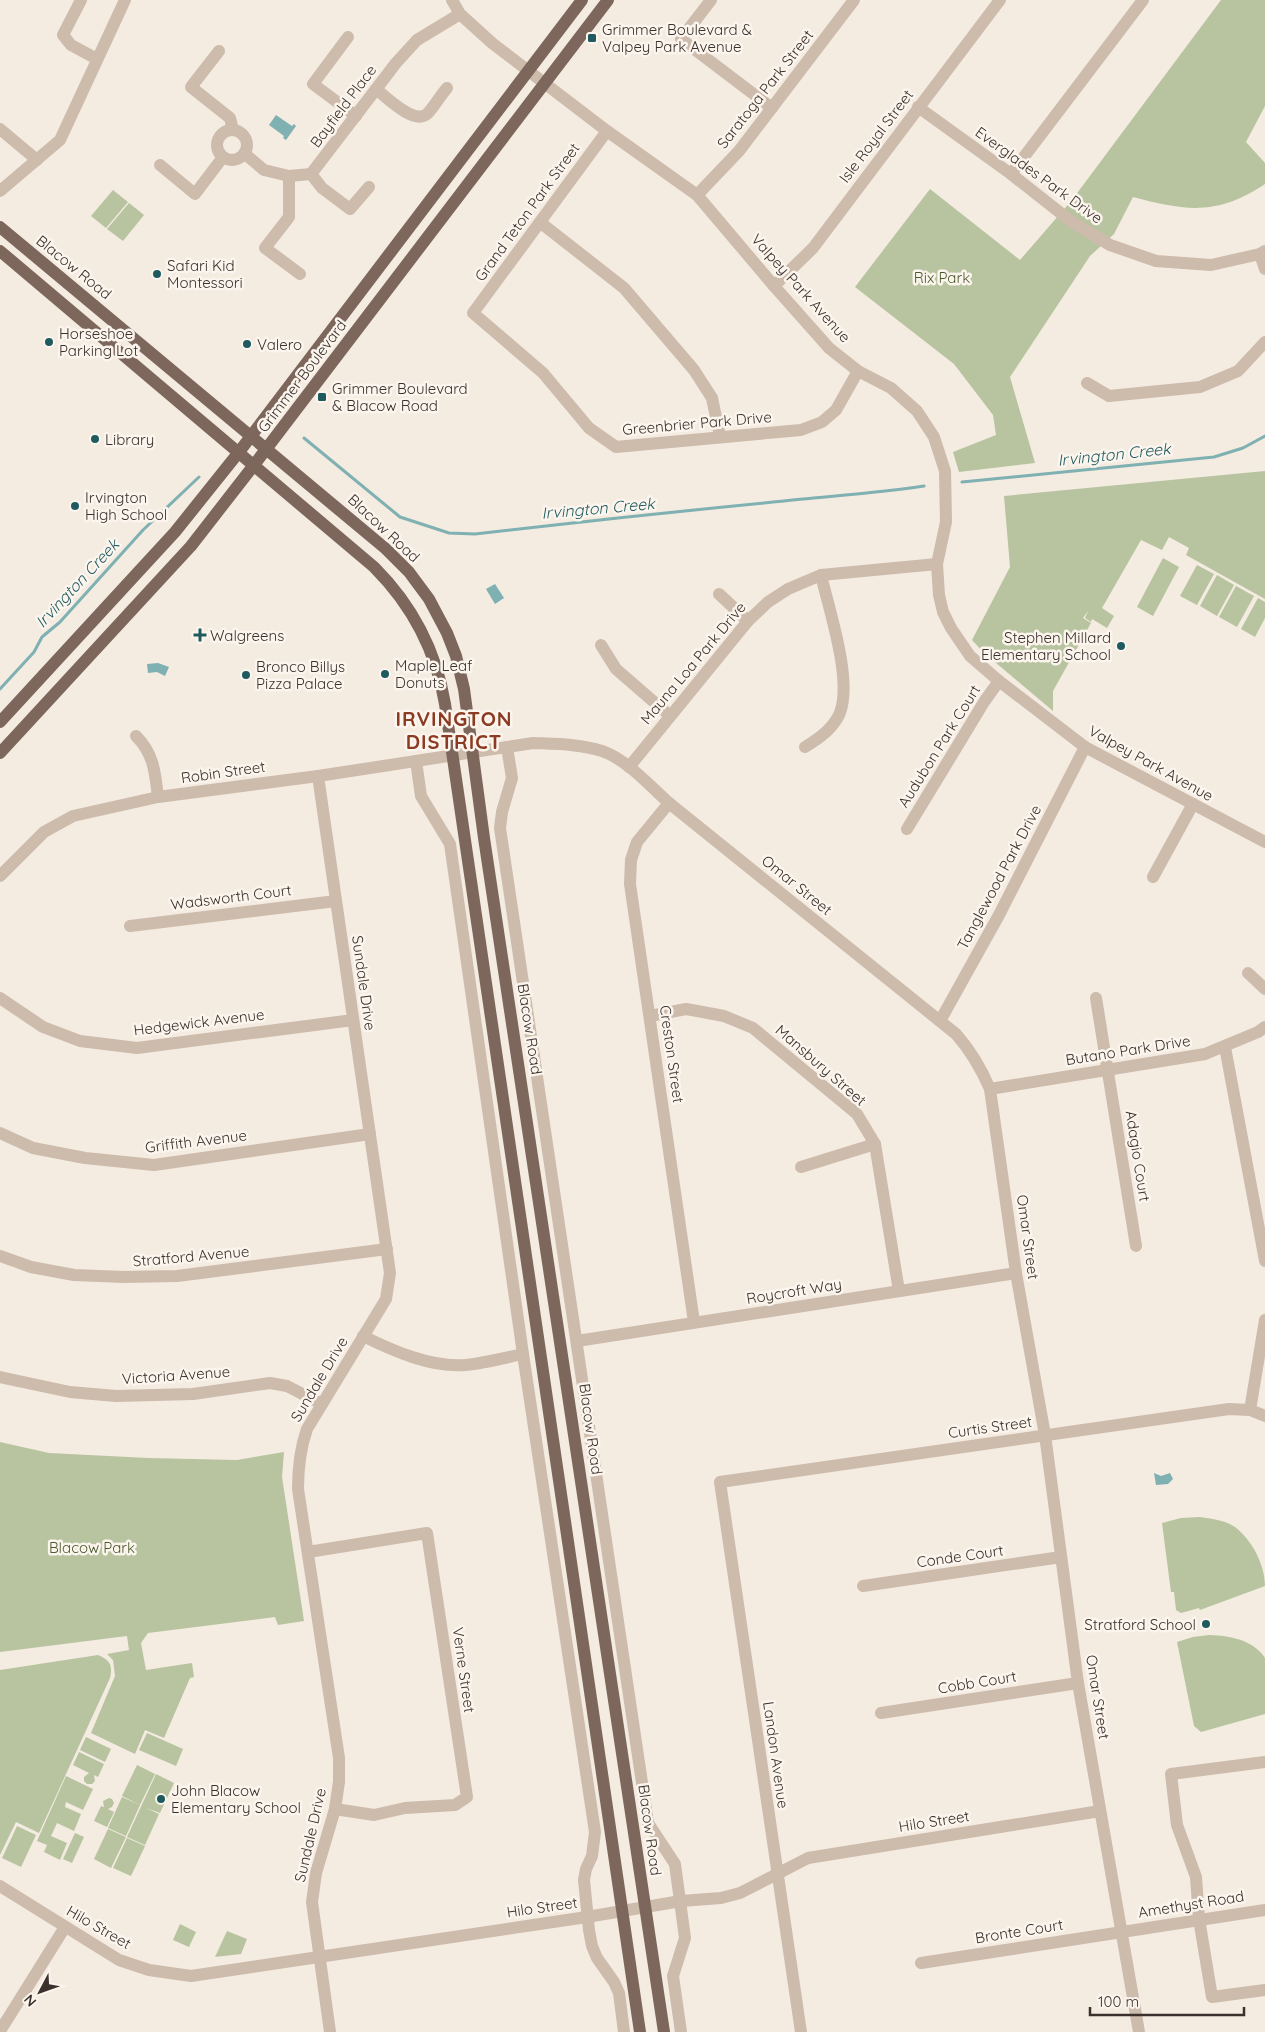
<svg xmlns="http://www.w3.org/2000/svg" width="1265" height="2032" font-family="Quicksand,sans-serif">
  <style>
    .green { fill: #b8c4a0 }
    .water { fill: #7fb0b2 }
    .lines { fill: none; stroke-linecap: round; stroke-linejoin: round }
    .stream { stroke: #7fb0b2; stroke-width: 3 }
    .minor { stroke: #cdbbac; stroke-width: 12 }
    .major { stroke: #7d675c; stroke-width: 12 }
    .poi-dot { fill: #1f5a5e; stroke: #fbf5ee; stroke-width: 2 }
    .labels { text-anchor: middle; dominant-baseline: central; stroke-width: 5; stroke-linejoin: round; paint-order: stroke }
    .poi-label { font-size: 15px; fill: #3b302b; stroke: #fbf5ee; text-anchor: start }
    .street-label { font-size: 15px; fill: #3b302b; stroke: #fbf5ee }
    .park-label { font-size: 15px; fill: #4a5a2e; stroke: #fbf5ee }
    .water-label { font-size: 16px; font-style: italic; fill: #1f5a5e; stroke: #fbf5ee }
    .district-label { font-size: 20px; font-weight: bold; letter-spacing: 1px; fill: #8c3b22; stroke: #fbf5ee }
  </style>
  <rect width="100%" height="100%" fill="#f4ebe1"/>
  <g class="green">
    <path d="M 1221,0 L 1265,0 L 1265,106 L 1246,142 L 1265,163 L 1265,184 C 1217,216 1186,211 1133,197 L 1114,234 L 1090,256 L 1010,377 L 1035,463 L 959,472 L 953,452 L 996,435 L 993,415 L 954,364 L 855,287 L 930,189 L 1020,260 L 1072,200 Z"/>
    <path d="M 113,190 L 128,202 L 106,228 L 91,216 Z"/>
    <path d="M 129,203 L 144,215 L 123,241 L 107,229 Z"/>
    <path d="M 1265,471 L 1265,599 L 1186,555 L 1189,548 L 1169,537 L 1162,550 L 1141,540 L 1102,608 L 1114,616 L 1107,628 L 1092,619 L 1091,622 L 1085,618 L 1088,611 L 1083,618 L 1091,623 L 1053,691 L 1053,711 L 983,652 L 972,640 L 1010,567 L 1004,496 Z"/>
    <path d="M 1163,558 L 1179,567 L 1153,616 L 1137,607 Z"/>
    <path d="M 1197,565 L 1214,574 L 1197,605 L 1180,596 Z"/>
    <path d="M 1217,575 L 1234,585 L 1217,616 L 1200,606 Z"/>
    <path d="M 1236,586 L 1254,596 L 1237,627 L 1219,617 Z"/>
    <path d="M 1258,598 L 1265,602 L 1265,618 L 1255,637 L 1241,629 Z"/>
    <path d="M 0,1442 L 49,1453 L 148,1458 L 237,1460 L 284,1452 L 282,1477 L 304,1621 L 278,1625 L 275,1617 L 148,1633 L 141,1643 L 146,1670 L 192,1663 L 194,1677 L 190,1678 L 164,1738 L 145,1730 L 135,1754 L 91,1733 L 115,1676 L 113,1660 L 107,1654 L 129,1650 L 127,1636 L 0,1652 Z"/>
    <path d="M 1200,1517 C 1212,1519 1225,1520 1235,1527 C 1252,1540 1265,1565 1265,1586 L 1200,1610 L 1199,1608 L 1181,1613 L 1176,1610 L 1174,1592 L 1171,1592 L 1162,1523 L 1181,1518 Z"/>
    <path d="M 1209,1635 C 1230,1636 1252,1639 1265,1658 L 1265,1714 L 1201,1732 L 1194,1726 L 1177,1642 L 1193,1637 Z"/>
    <path d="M 98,1655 C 110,1660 113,1665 110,1678 L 39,1833 L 16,1822 L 0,1855 L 0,1670 Z"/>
    <path d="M 147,1733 L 183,1749 L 176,1766 L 139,1750 Z"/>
    <path d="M 86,1737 L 111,1749 L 105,1762 L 80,1750 Z"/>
    <path d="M 79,1752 L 104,1764 L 98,1777 L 94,1775 L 95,1781 L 92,1784 L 87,1784 L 84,1781 L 84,1777 L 89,1773 L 73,1765 Z"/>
    <path d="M 137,1765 L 155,1774 L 140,1805 L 122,1796 Z"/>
    <path d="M 156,1774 L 174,1783 L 160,1813 L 146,1808 L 159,1814 L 145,1845 L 127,1837 Z"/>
    <path d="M 66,1776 L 93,1789 L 83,1810 L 66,1802 L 65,1807 L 81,1814 L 74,1831 L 57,1823 L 51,1836 L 67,1843 L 60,1860 L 44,1852 L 47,1845 L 37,1841 Z"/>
    <path d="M 122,1797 L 140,1805 L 126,1836 L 108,1828 Z"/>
    <path d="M 109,1798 L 112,1799 L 114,1803 L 112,1807 L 108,1809 L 114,1812 L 107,1827 L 94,1821 L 101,1806 L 104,1807 L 103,1801 Z"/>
    <path d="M 17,1826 L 36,1835 L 21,1867 L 2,1858 Z"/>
    <path d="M 108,1829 L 126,1837 L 111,1868 L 94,1859 Z"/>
    <path d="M 75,1833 L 84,1837 L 72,1863 L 63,1859 Z"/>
    <path d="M 127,1838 L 145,1846 L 131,1876 L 113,1868 Z"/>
    <path d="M 180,1924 L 196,1932 L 189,1947 L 173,1940 Z"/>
    <path d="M 227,1931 L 247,1939 L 241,1954 L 215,1957 Z"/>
  </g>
  <g class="water">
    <path d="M 276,115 L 292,126 L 294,124 L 296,126 L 286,140 L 283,138 L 284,136 L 269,125 Z"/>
    <path d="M 495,584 L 504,598 L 495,604 L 486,589 Z"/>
    <path d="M 158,663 L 169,667 L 165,676 L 157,672 L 148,673 L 147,664 Z"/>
    <path d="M 1154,1473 L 1161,1476 L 1170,1473 L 1173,1479 L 1168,1484 L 1156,1485 Z"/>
  </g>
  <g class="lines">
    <g class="stream">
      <path d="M 304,438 L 400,517 L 449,533 L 475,534 C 578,522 681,511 784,501 C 831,496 878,493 924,486"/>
      <path d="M 962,482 L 1214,457 L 1243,448 L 1265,436"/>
      <path d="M 0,689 L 34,652 L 42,637 L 60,622 L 143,530 L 199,477"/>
    </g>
    <g class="minor">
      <path d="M 81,0 L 63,35 L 71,45 L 97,59"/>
      <path d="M 452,0 L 460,14 L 492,43 L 607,131 L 697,195 L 774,286 L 829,348 L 858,371 L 891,388 L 917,411 L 934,437 L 945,471 L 946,522 L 937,564 L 939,595 L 943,612 L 951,628 L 970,656 L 999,681 L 1085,747 L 1265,842"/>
      <path d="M 711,0 L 681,39 L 772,108"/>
      <path d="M 348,37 L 313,84 L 356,116"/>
      <path d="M 219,51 L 191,87 L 230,118 L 233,130"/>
      <path d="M 376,89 C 387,98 414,125 427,114 C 434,107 440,96 447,88"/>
      <path d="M 918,107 L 1011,174 L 1072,222 L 1110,245 L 1156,261 L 1211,265 L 1260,254 L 1265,251"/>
      <path d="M 0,129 L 37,160"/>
      <circle cx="232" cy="145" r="15"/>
      <path d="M 607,131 L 473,313 L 543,373 L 589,428 L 616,447 L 801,430 L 822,422 L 836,410 L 858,371"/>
      <path d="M 245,154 L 264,170 L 289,176 L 311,174 L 396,63 L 417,40 L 460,14"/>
      <path d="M 160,165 L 195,194 L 223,157"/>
      <path d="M 311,174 L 322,188 L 350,209 L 369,187"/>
      <path d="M 1011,174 L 1143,0"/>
      <path d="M 289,176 L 289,217 L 265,248 L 300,274"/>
      <path d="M 0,191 L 60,140 L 125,0"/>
      <path d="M 697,195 L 739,151 L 854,0"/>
      <path d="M 541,223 L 624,288 L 694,370 L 712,398 L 720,436"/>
      <path d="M 1260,254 L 1265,269"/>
      <path d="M 774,286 L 813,248 L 1000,0"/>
      <path d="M 1087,383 L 1109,396 L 1200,387 L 1238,371 L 1265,342"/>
      <path d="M 719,594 L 748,621"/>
      <path d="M 601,645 L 616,669 L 669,715"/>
      <path d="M 136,736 C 154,754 155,772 158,797"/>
      <path d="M 507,747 L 512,778 L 502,812 L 500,828 L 648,1823 L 675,1864 L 685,1938 L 673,1976 L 681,2032"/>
      <path d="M 805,747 C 818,739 830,731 838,717 C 855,686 829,610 821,575"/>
      <path d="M 416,761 L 421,796 L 450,844 L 523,1354 L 595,1832 L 592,1856 L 586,1869 L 584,1880 L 589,1930 L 592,1946 L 597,1958 L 614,1982 L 619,1993 L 624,2032"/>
      <path d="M 629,767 L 748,621 L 768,602 L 788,589 L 821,575 L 937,564"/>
      <path d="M 318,776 L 390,1273 L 386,1299 L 307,1429 C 300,1449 298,1467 298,1489 L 339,1758 L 339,1782 L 335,1809 L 316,1873 L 312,1902 L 330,2032"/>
      <path d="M 669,803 L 637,842 L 631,860 L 630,884 L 694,1322"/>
      <path d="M 907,829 L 984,702 L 999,681"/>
      <path d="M 0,876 L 44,832 L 73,816 L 158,797 L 318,776 L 533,743 C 556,744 580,744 602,751 C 626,759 650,786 669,803 L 956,1034 C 971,1051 981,1068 990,1089 L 1016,1273 L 1045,1435 L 1078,1683 L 1139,2032"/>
      <path d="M 1153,877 L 1193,804"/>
      <path d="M 130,926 L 336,901"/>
      <path d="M 1248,973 L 1265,989"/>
      <path d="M 0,998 L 43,1027 L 80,1041 L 137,1048 L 353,1020"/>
      <path d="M 1096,998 L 1136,1246"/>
      <path d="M 650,1016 L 686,1009 L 724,1016 L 753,1028 L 857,1114 L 875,1144 L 899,1291"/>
      <path d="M 940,1021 L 999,915 L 1085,747"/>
      <path d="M 1225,1047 L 1265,1261"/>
      <path d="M 990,1089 L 1205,1054 L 1258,1032 L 1265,1027"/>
      <path d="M 0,1133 L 33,1148 L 85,1158 L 154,1165 L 370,1134"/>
      <path d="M 801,1167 L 875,1144"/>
      <path d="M 0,1256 L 31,1267 L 74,1275 L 124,1277 L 177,1276 L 387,1249"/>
      <path d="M 363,1336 C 393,1351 432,1368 466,1365 C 485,1363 504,1358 523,1354"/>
      <path d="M 577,1341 L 1016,1273"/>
      <path d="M 0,1377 L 70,1392 L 116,1396 L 193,1394 L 270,1383 L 287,1386 L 322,1404"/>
      <path d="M 1250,1410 L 1265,1320"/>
      <path d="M 308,1552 L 427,1533 L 467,1797 L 455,1805 L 405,1808 L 374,1815 L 335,1809"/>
      <path d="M 863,1586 L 1061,1557"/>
      <path d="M 881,1713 L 1078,1683"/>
      <path d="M 1265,1762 L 1171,1774 L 1177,1825 L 1196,1877 L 1199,1919 L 1212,1997 L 1265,1990"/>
      <path d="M 0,1886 L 119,1960 L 149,1970 L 191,1976 L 587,1917 L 681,1901 L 721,1898 L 740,1893 L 808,1858 L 1100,1811"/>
      <path d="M 921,1963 L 1265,1910"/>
      <path d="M 0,2031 L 65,1927"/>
      <path d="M 801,2032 L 720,1482 L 1229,1409 L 1250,1410 L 1265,1416"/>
    </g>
    <g class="major">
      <path d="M 0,227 L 386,549 L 409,572 L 429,599 L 447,633 L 456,656 L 464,689 L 484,838 L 664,2032"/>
      <path d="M 0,251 L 374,567 C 413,606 436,650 445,704 L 640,2032"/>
      <path d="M 0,722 L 175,532 L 239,452 L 582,0"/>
      <path d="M 0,753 L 191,546 L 254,465 L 608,0"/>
    </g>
  </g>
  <g class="poi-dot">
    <rect x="587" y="33" width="10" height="10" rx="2.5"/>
    <circle cx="157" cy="274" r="5"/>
    <circle cx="49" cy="342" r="5"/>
    <circle cx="247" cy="344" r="5"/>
    <rect x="317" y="392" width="10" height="10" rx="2.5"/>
    <circle cx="95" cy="439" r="5"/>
    <circle cx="75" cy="506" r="5"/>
    <path d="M197.5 627.5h5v5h5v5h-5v5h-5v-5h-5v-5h5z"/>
    <circle cx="1121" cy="646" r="5"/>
    <circle cx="385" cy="674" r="5"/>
    <circle cx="246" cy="675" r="5"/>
    <circle cx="1206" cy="1624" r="5"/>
    <circle cx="161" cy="1799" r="5"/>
  </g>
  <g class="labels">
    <g class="poi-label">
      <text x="602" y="29">Grimmer Boulevard &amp;<tspan x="602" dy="17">Valpey Park Avenue</tspan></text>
      <text x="167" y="265">Safari Kid<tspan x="167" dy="17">Montessori</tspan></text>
      <text x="59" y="333">Horseshoe<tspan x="59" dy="17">Parking Lot</tspan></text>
      <text x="257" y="344">Valero</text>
      <text x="332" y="388">Grimmer Boulevard<tspan x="332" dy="17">&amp; Blacow Road</tspan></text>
      <text x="105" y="439">Library</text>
      <text x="85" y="497">Irvington<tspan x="85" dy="17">High School</tspan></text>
      <text x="210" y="635">Walgreens</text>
      <text x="1111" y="637" text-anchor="end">Stephen Millard<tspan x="1111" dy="17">Elementary School</tspan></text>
      <text x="395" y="665">Maple Leaf<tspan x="395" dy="17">Donuts</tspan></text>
      <text x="256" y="666">Bronco Billys<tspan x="256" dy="17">Pizza Palace</tspan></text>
      <text x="1196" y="1624" text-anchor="end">Stratford School</text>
      <text x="171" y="1790">John Blacow<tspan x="171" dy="17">Elementary School</tspan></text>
    </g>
    <g class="street-label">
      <text transform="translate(765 89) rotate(-52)">Saratoga Park Street</text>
      <text transform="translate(343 106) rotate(-53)">Bayfield Place</text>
      <text transform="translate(876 136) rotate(-53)">Isle Royal Street</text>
      <text transform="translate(1039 175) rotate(36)">Everglades Park Drive</text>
      <text transform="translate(527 212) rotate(-54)">Grand Teton Park Street</text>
      <text transform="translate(74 267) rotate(39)">Blacow Road</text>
      <text transform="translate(801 288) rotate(48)">Valpey Park Avenue</text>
      <text transform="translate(302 376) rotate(-53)">Grimmer Boulevard</text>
      <text transform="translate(697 423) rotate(-5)">Greenbrier Park Drive</text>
      <text transform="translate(384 528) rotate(43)">Blacow Road</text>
      <text transform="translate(693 663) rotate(-50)">Mauna Loa Park Drive</text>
      <text transform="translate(939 746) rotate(-58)">Audubon Park Court</text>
      <text transform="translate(1151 763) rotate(29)">Valpey Park Avenue</text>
      <text transform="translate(223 772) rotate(-8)">Robin Street</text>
      <text transform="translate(999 877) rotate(-62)">Tanglewood Park Drive</text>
      <text transform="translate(797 885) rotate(39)">Omar Street</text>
      <text transform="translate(231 897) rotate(-7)">Wadsworth Court</text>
      <text transform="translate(364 983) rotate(82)">Sundale Drive</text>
      <text transform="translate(199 1022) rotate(-7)">Hedgewick Avenue</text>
      <text transform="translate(530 1029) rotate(81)">Blacow Road</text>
      <text transform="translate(1128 1050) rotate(-9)">Butano Park Drive</text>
      <text transform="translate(672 1054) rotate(82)">Creston Street</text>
      <text transform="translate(821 1065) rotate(41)">Mansbury Street</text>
      <text transform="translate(196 1141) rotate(-7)">Griffith Avenue</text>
      <text transform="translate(1138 1156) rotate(81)">Adagio Court</text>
      <text transform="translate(1028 1237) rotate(82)">Omar Street</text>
      <text transform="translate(191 1256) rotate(-5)">Stratford Avenue</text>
      <text transform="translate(794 1291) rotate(-9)">Roycroft Way</text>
      <text transform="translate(176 1375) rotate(-4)">Victoria Avenue</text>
      <text transform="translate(319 1379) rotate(-59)">Sundale Drive</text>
      <text transform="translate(990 1427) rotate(-8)">Curtis Street</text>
      <text transform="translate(591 1429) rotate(82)">Blacow Road</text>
      <text transform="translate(960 1556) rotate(-8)">Conde Court</text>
      <text transform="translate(464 1670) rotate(82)">Verne Street</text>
      <text transform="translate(977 1682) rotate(-9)">Cobb Court</text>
      <text transform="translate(1098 1697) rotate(81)">Omar Street</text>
      <text transform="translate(776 1755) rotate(82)">Landon Avenue</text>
      <text transform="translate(934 1821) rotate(-9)">Hilo Street</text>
      <text transform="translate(650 1830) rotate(82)">Blacow Road</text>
      <text transform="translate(310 1835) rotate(-77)">Sundale Drive</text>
      <text transform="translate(1191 1904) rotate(-9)">Amethyst Road</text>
      <text transform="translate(542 1907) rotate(-8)">Hilo Street</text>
      <text transform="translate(99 1927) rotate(30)">Hilo Street</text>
      <text transform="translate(1019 1931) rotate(-9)">Bronte Court</text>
    </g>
    <g class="park-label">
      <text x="942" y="277">Rix Park</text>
      <text x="92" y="1547">Blacow Park</text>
    </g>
    <g class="water-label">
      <text transform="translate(1114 454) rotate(-6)">Irvington Creek</text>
      <text transform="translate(598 508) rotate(-5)">Irvington Creek</text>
      <text transform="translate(77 583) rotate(-47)">Irvington Creek</text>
    </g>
    <g class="district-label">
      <text x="454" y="718">IRVINGTON<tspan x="454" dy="23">DISTRICT</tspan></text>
    </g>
  </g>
  <g transform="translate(40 1992) rotate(229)" stroke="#fbf5ee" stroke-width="4" paint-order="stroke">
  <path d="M0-4L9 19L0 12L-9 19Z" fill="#3b302b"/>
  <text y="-8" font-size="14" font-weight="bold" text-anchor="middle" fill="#3b302b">N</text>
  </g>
  <path d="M1090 2007v8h154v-8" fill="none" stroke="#3b302b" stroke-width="2.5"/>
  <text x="1098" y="2007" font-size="15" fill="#3b302b" stroke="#fbf5ee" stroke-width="4" paint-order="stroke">100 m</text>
</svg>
